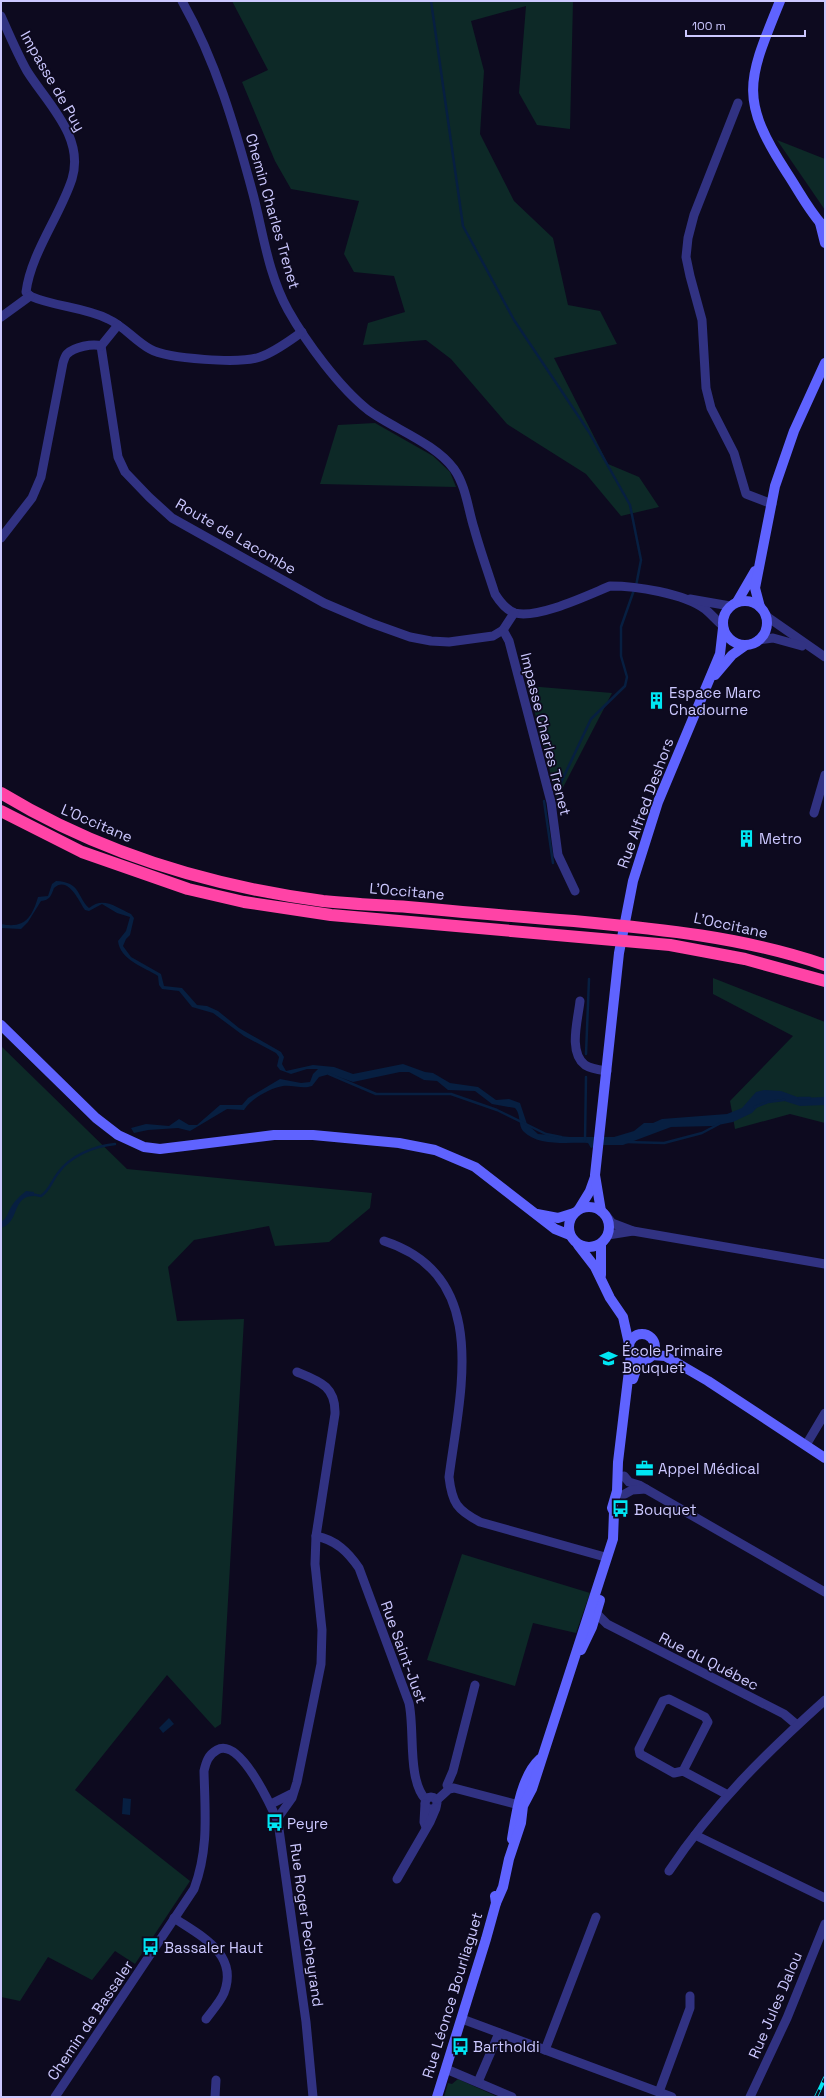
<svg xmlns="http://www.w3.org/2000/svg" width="826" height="2098" font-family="'Space Grotesk',sans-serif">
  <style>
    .green { fill: #0d2927 }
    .water { fill: #071f41 }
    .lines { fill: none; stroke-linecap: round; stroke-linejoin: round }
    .stream { stroke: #071f41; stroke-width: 2.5 }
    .street { stroke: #313282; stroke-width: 9 }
    .secondary { stroke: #5f63ff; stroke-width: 10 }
    .highway { stroke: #ff43a6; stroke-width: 12 }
    .rail-casing { stroke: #00e6f3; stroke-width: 4 }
    .rail { stroke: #0d0a1f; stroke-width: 2.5; stroke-dasharray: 8; stroke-linecap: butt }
    .labels { text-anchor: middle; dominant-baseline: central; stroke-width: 3.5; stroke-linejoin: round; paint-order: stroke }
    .street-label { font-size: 15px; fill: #ccc8ff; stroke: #0d0a1f }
    .poi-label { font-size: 15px; fill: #ccc8ff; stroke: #0d0a1f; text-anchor: start }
  </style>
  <rect width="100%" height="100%" fill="#0d0a1f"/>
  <g class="green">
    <path d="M 232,1 L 573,1 L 570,129 L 537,125 L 519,93 L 526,6 L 471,21 L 484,71 L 480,134 L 514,201 L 553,238 L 568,305 L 600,311 L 617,344 L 554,358 L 608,464 L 639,477 L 659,507 L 621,516 L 586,474 L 507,424 L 451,359 L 426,340 L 363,345 L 368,323 L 405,312 L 394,276 L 354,272 L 344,254 L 359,201 L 291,189 L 275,161 L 242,82 L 268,70 Z"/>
    <path d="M 777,140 L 825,159 L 825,210 Z"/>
    <path d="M 375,423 L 433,456 L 450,472 L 456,487 L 320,484 L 338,425 Z"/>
    <path d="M 528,686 L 612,693 L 557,799 Z"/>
    <path d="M 713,978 L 825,1022 L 825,1123 L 790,1114 L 735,1129 L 730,1101 L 793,1036 L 713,994 Z"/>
    <path d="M 1,1046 L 127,1169 L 372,1193 L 370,1208 L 329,1242 L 275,1246 L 269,1226 L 194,1240 L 168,1267 L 177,1321 L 244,1319 L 221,1724 L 215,1728 L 167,1675 L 75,1790 L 190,1881 L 135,1964 L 115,1951 L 92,1980 L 48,1957 L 20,2001 L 1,1997 Z"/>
    <path d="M 462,1554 L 590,1593 L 576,1633 L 533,1623 L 515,1686 L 427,1660 Z"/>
    <path d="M 458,2079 L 498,2097 L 444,2097 L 448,2083 L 452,2084 Z"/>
  </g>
  <g class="water">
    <path d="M 56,881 C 81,882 77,897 89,908 C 103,896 116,907 131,914 L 134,918 L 130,935 L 126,939 L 123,946 L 131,957 L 161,974 L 164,986 L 182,988 L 197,1005 L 207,1006 L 218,1011 L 239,1028 L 281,1052 L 284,1057 L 282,1064 L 286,1071 L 313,1065 L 334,1067 L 353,1074 L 403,1064 L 425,1072 L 433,1073 L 450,1083 L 478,1087 L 496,1100 L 509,1099 L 520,1103 L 527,1124 L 538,1134 L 570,1137 L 614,1137 L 634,1131 L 644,1123 L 653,1123 L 662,1119 L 727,1114 L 742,1108 L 756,1092 L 764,1090 L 781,1091 L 800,1098 L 825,1097 L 825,1105 L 800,1106 L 778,1099 L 776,1101 L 761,1103 L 752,1113 L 733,1122 L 713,1126 L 671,1127 L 623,1145 L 600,1145 L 591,1148 L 588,1143 C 568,1142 538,1147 523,1131 C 518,1125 521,1114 515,1108 L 492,1104 L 475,1091 L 448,1090 L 437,1081 L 424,1080 L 409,1072 L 400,1072 L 353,1082 L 330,1074 L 319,1077 L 312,1086 L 308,1087 C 300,1088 291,1085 283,1086 C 270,1088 251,1099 244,1110 L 227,1109 L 190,1131 L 178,1128 L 148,1130 L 134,1133 L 131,1128 L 146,1124 L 169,1126 L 179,1119 L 189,1125 L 197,1125 L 220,1105 L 242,1105 L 248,1098 L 280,1079 L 301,1083 L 310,1082 L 313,1074 L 318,1069 L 307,1069 L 291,1074 L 280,1070 L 277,1066 L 279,1057 L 276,1053 L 244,1036 L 213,1013 L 192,1007 L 179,991 L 162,989 L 159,985 L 158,976 C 144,967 120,960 118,941 L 126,931 L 130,917 L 117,913 L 102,904 L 89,911 L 85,910 C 79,901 68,875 54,888 C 51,896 50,900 41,901 L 28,922 L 21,929 L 1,928 L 1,924 C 24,929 32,918 38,897 L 48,896 L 52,884 Z"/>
    <path d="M 26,1191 L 34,1192 L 34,1196 C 15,1196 18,1214 9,1223 C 7,1225 4,1227 1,1228 L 1,1222 C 7,1218 7,1215 10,1209 C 14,1201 20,1196 26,1191 Z"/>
    <path d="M 169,1718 L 174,1724 L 163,1733 L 159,1728 Z"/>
    <path d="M 123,1798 L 131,1799 L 130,1815 L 122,1814 Z"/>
  </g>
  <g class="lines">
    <g class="stream">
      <path d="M 431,1 L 463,226 L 514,320 L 589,432 L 630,505 L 641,560 L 636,586"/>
      <path d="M 557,791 L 591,719 L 625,686 L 627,677 L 621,656 L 621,627 L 634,590"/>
      <path d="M 544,801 L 553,863"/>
      <path d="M 586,1054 L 589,979"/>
      <path d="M 329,1074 L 376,1094 L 451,1094 L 497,1110 L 546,1134 L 561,1137"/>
      <path d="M 799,1098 L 810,1098"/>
      <path d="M 755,1107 L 768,1102 L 784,1100"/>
      <path d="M 585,1140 L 586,1077"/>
      <path d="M 626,1142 L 664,1143 L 702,1133 L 719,1124"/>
      <path d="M 31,1194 L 41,1196 C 50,1190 51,1182 58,1173 C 70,1156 94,1146 115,1144"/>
    </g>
    <g class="street">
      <path d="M 182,1 C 216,61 235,127 253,194 C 263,232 268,274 288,310 C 306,342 339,387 368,410 C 394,429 435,443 454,469 C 466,486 468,509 474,528 C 480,550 488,572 495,594 C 500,602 506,610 515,613 C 538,619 588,595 610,586 C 636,586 683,593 705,609 C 711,614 717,621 723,626"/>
      <path d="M 1,16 C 9,34 17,53 27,71 C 47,103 85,137 72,179 C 60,216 31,253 26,292 L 30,296"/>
      <path d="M 738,103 L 694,215 L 688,238 L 686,257 L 690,276 L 702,320 L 706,388 L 711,408 L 734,453 L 746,494 L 772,504"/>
      <path d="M 30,296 C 55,307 84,307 108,319 C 124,326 135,341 150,349 C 168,359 240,364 260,357 C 275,352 289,341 302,332"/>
      <path d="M 1,317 L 30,296"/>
      <path d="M 101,346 L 118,457 L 125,472 L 149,497 L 172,518 L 324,603 L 371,623 L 410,637 L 431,641 L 449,642 L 493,636 L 503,630 L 514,613"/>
      <path d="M 101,346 L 118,325"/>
      <path d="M 1,538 L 32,498 L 41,477 L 63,363 C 64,360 65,356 67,354 C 74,347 93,343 101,346"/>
      <path d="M 690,599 L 730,606"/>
      <path d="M 766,616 L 825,657"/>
      <path d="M 503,630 L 509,641 L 551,802 L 558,855 L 575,891"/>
      <path d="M 758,640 L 773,638 L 802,646"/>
      <path d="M 814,813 L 825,775"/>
      <path d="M 580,1001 C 578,1020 568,1052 585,1065 C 591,1069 600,1070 607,1071"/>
      <path d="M 605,1214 L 612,1223 L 633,1231 L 825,1264"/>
      <path d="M 608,1235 L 633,1231"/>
      <path d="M 384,1241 C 492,1276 460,1392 449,1477 C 452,1503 457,1510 480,1522 L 605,1557"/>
      <path d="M 806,1445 L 825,1413"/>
      <path d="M 624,1476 L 629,1482 L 639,1485 L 825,1592"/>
      <path d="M 623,1495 L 632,1490 L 646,1489"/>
      <path d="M 316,1536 C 336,1540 348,1552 359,1568 L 409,1703 C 415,1730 407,1780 426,1800"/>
      <path d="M 591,1611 L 596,1613 L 607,1624 L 784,1714 L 797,1725"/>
      <path d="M 683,1771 L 708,1722 L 705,1717 L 669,1699 L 663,1701 L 639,1749 L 640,1754 L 674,1773 L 683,1771 L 728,1795"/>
      <path d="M 449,1789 L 447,1785 L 453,1771 L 475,1685"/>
      <circle cx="431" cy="1803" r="6"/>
      <path d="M 437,1800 L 449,1789 L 454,1788 L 523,1806"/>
      <path d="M 271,1804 L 291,1794"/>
      <path d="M 425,1804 L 424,1822 L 426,1827"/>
      <path d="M 277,1819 L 292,1798 L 297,1782 L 321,1664 L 322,1630 L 315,1564 L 316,1536 L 335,1414 C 336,1386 319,1381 297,1372"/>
      <path d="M 695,1835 L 825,1898"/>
      <path d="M 669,1871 C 712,1806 767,1752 825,1700"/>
      <path d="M 397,1879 L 430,1822 L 436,1808"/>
      <path d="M 174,1918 C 201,1936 239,1954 224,1993 C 220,2002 212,2011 206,2019"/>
      <path d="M 462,2019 L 672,2097"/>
      <path d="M 545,2050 L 596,1917"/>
      <path d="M 446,2069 L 512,2097"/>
      <path d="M 478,2082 L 499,2033"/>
      <path d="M 659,2092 L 690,2008 L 690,1996"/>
      <path d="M 55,2097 L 194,1889 C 209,1849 205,1813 204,1771 C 206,1762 208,1755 217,1750 C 240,1737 271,1806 278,1822 L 306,2022 L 313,2097"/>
      <path d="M 215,2097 L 216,2080"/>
      <path d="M 750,2097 L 787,2018 L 825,1924"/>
    </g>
    <g class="secondary">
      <path d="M 780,1 C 748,80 738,98 787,173 C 799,191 810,213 825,228"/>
      <path d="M 820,223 L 825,243"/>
      <circle cx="745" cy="623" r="22"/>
      <path d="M 737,602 L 755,571"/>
      <path d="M 760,607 L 755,588 L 775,486 L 794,431 L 825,363"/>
      <path d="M 715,675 L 732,655 L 746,645"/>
      <path d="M 1,1025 L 96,1118 L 118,1135 L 144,1147 L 160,1149 L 274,1135 L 313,1135 L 399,1143 L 435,1150 L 475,1167 L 555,1229 L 570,1235"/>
      <circle cx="589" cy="1227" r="20"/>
      <path d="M 579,1209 L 590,1191 L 595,1177"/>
      <path d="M 601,1211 L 595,1175 L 619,953 L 633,881 L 658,802 L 720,654 L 723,628"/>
      <path d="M 537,1214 L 558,1218 L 574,1213"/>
      <path d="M 578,1245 L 595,1267 L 610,1298 L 623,1317 L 629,1344"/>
      <path d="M 601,1275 L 601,1244"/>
      <circle cx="642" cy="1347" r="13"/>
      <path d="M 652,1355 L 665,1356 L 708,1381 L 825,1458"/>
      <path d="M 633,1379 L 636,1370 L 643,1360"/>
      <path d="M 581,1650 L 592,1627 L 600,1600"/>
      <path d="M 512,1839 C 516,1815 521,1776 540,1759"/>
      <path d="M 496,1903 L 503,1887 L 509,1859 L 521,1823 L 523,1806 L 532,1789 L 613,1539 L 614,1512 L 612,1508 L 617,1491 L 618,1462 L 631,1354"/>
      <path d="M 437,2097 L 486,1939 L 496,1903 L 495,1896"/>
    </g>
    <g class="highway">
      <path d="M 1,793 C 98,852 210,886 323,901 C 351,904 379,905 408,907 C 463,912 518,917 574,921 C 659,929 744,937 825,965"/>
      <path d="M 1,811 L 82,852 L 188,889 L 244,902 L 331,915 L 670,945 L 745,959 L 825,981"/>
    </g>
    <defs>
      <path id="rail" d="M 816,2097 L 825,2078"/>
    </defs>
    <use href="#rail" class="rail-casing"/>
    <use href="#rail" class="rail"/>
  </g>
  <defs>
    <symbol id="building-bare" viewBox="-9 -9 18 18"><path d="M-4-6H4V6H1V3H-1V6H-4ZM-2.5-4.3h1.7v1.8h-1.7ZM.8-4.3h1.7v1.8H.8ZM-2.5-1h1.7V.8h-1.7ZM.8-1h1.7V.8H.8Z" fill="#00e6f3" stroke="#0d0a1f" stroke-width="2.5" paint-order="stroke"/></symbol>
    <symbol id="school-bare" viewBox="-9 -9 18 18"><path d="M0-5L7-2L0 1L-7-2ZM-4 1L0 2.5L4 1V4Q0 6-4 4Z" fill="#00e6f3" stroke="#0d0a1f" stroke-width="2.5" paint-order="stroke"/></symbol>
    <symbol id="office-bare" viewBox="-9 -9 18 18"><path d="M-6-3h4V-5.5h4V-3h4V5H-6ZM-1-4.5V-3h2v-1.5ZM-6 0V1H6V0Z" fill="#00e6f3" stroke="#0d0a1f" stroke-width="2.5" paint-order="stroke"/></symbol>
    <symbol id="bus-bare" viewBox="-9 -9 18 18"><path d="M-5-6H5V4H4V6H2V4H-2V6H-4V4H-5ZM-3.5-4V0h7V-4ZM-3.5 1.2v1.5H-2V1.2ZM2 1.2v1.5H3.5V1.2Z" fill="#00e6f3" stroke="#0d0a1f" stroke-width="2.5" paint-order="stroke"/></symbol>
  </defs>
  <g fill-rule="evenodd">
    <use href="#building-bare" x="644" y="688" width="25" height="25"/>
    <use href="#building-bare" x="734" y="826" width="25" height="25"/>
    <use href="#school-bare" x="596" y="1346" width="25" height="25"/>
    <use href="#office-bare" x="632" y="1456" width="25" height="25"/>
    <use href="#bus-bare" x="608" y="1496" width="25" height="25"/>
    <use href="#bus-bare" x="262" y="1810" width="25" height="25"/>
    <use href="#bus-bare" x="138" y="1934" width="25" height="25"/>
    <use href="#bus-bare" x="448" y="2034" width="25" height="25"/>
  </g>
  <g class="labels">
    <g class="street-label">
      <text transform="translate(53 81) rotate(60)">Impasse de Puy</text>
      <text transform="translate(273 211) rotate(74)">Chemin Charles Trenet</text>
      <text transform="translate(236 536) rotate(30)">Route de Lacombe</text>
      <text transform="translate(546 734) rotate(76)">Impasse Charles Trenet</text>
      <text transform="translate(645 803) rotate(-70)">Rue Alfred Deshors</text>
      <text transform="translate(97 823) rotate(23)">L'Occitane</text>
      <text transform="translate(407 891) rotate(5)">L'Occitane</text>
      <text transform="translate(731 925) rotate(12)">L'Occitane</text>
      <text transform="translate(404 1652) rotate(70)">Rue Saint-Just</text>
      <text transform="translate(709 1661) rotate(27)">Rue du Québec</text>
      <text transform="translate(307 1925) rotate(82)">Rue Roger Pecheyrand</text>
      <text transform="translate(452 1995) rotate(-73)">Rue Léonce Bourliaguet</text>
      <text transform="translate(775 2005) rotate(-67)">Rue Jules Dalou</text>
      <text transform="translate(90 2020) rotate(-56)">Chemin de Bassaler</text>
    </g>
    <g class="poi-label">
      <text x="669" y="692">Espace Marc<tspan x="669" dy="17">Chadourne</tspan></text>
      <text x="759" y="838">Metro</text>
      <text x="622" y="1350">École Primaire<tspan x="622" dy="17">Bouquet</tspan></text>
      <text x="658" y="1468">Appel Médical</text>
      <text x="634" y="1509">Bouquet</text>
      <text x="287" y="1823">Peyre</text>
      <text x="164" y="1947">Bassaler Haut</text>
      <text x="473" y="2046">Bartholdi</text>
    </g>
  </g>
  <rect width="826" height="2098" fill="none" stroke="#ccc8ff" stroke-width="4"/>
  <path d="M686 30v6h119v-6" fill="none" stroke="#ccc8ff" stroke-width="2"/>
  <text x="692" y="30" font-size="12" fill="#ccc8ff" stroke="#0d0a1f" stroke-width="3" paint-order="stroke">100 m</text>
</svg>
